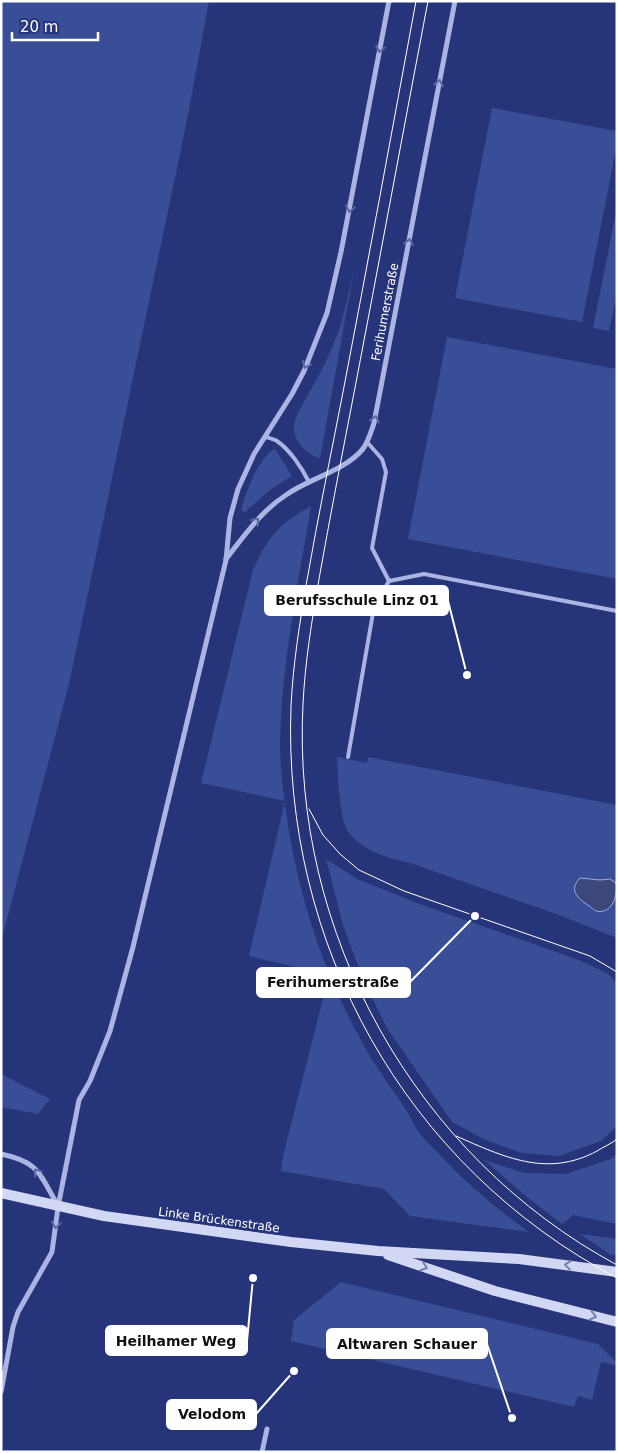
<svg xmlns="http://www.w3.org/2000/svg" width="618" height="1453" font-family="'DejaVu Sans',sans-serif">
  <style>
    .green { fill: #3a4d97 }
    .water { fill: #3c477b; stroke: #9eade4 }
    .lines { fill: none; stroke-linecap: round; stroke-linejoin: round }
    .lane { stroke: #aab5e4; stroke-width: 4 }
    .street { stroke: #aab5e4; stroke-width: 5 }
    .secondary { stroke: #d2d8f4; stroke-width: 10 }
    .tram { stroke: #fff; stroke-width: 1 }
    .oneway { stroke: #5b68a4 }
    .oneway2 { stroke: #737eb1 }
    .labels { text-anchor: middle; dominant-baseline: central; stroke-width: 5; stroke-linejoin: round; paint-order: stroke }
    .street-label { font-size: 12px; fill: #fff; stroke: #26357a }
    .leader { fill: none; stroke: #fff; stroke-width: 2 }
    .callout-dot { fill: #fff; stroke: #26357a; stroke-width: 2 }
    .callout { fill: #fff; stroke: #fff; stroke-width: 2 }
    .callout-label { font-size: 14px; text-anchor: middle; font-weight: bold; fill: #111 }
  </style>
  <rect width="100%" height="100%" fill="#26357a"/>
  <g class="green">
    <path d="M 1,1 L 209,1 L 187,120 L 69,684 L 1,942 Z"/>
    <path d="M 492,108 L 617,131 L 617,144 L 582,322 L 455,298 Z"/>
    <path d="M 617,207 L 617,293 L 609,331 L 593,328 Z"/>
    <path d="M 354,270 L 320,458 C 307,456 294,441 294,428 C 294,416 304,403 309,393 C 321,373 331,352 339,330 C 345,311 349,290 354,270 Z"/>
    <path d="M 447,337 L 617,369 L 617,579 L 408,539 Z"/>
    <path d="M 274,449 L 277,452 L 292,476 L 271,489 L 244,513 L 241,509 C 247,491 257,460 274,449 Z"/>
    <path d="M 311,506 C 298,584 282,663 280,743 C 280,765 283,790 286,812 C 298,898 326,981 370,1056 C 382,1076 396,1094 408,1113 C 412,1119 414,1126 418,1131 C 424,1140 433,1147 440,1155 C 467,1184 497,1209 529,1232 L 410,1216 L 384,1189 L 281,1171 L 284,1152 L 329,975 L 249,956 L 285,801 L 201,783 L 253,570 C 268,536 279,524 311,506 Z"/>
    <path d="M 337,757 L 367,763 L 368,757 L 617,805 L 617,938 L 559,915 L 410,863 C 388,858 364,852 349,833 C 339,821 338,774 337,757 Z"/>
    <path d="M 326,859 L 357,879 L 425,906 L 579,960 L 607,973 L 617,983 L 617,1126 L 601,1141 L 559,1156 L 522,1153 L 486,1140 L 452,1122 L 387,1028 L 363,979 L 343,925 Z"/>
    <path d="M 1,1074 L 50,1099 L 38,1114 L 1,1107 Z"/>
    <path d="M 617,1153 L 617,1224 L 573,1215 L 562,1224 L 527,1197 L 484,1160 L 524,1173 L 566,1174 L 611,1159 Z"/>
    <path d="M 580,1234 L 617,1239 L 617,1255 L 611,1255 Z"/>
    <path d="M 341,1282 L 598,1344 L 617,1363 L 617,1366 L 601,1362 L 592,1400 L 578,1396 L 574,1407 L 291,1341 L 294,1320 Z"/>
  </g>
  <path class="water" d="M 580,878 L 600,880 L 610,879 L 616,883 C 618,895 612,915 596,911 C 595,911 590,906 589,906 C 578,898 568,891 580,878 Z"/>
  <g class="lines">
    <g class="lane">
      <path d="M 266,437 C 269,438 274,439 277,441 C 290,450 302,468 309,482"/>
      <path d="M 367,442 L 382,459 L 386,472 L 372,548 L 389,581 L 424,574 L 617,611"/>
      <path d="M 348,757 L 374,607 L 389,581"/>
    </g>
    <g class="street">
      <path d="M 226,559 C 244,536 261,511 286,495 C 308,479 344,471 362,450 C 368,443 371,432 374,423 L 455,1"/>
      <path d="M 1,1154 C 39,1162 39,1173 57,1204"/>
      <path d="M 1,1392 L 13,1327 L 18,1312 L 52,1252 L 58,1207 L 79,1100 L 90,1081 L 110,1031 L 133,947 L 226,560 L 230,518 L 238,489 L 254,454 L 292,394 L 304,371 L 327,313 L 341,252 L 389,1"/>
      <path d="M 262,1452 L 267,1429"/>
    </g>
    <g class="secondary">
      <path d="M 1,1193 L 104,1216 L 291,1242 L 378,1251 L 519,1259 L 617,1272"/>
      <path d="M 388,1255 L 495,1291 L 617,1322"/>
    </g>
    <g class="tram">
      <path d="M 416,1 C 392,131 368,262 343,392 C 331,454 318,517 307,580 C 300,621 293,664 291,706 C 282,944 405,1166 617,1278"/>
      <path d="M 428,1 C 403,132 379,263 354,393 C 342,455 330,517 319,579 C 312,620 305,662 303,704 C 291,933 415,1156 617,1265"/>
      <path d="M 309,809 L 323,835 L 340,854 L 359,870 L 404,891 L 590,956 L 617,972"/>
      <path d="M 456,1136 C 504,1157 547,1178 597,1151 C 603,1147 611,1144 617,1139"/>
    </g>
  </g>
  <defs><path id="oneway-chevron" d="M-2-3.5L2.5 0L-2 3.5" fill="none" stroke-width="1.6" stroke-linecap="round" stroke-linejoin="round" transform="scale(1.25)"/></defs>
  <g class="oneway">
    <use href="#oneway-chevron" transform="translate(380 49) rotate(101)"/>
    <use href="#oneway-chevron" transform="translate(439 83) rotate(-79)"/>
    <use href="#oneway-chevron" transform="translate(350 209) rotate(101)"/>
    <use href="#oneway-chevron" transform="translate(409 242) rotate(-79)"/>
    <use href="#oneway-chevron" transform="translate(306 365) rotate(113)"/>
    <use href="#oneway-chevron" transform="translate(375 419) rotate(-76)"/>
    <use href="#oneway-chevron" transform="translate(256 521) rotate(-48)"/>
    <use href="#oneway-chevron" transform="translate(37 1172) rotate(-127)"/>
    <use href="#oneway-chevron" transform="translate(56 1225) rotate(98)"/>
  </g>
  <g class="oneway2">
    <use href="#oneway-chevron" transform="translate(568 1265) rotate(-173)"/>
    <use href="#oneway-chevron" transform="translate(424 1267) rotate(19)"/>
    <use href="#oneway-chevron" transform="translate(593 1316) rotate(14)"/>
  </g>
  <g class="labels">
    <g class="street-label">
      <text transform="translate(385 312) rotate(-79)">Ferihumerstraße</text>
      <text transform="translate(219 1220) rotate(8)">Linke Brückenstraße</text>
    </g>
  </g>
  <path class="leader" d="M467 675L448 601M475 916L410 982M253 1278L247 1341M512 1418L487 1344M294 1371L256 1414"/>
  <g class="callout-dot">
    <circle cx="467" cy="675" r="5"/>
    <circle cx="475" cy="916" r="5"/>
    <circle cx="253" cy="1278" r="5"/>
    <circle cx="512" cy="1418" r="5"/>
    <circle cx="294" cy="1371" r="5"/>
  </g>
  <g class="callout">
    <rect x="265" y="586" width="183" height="29" rx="5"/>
    <rect x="257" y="968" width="153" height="29" rx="5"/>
    <rect x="106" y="1326" width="141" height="29" rx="5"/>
    <rect x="327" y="1329" width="160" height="29" rx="5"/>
    <rect x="167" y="1400" width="89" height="29" rx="5"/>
  </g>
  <g class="callout-label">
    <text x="357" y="605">Berufsschule Linz 01</text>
    <text x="333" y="987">Ferihumerstraße</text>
    <text x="176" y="1346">Heilhamer Weg</text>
    <text x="407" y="1349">Altwaren Schauer</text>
    <text x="212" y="1419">Velodom</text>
  </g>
  <rect width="618" height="1453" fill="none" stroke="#ffffff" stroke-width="5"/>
  <path d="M12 32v8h86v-8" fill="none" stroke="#ffffff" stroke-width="2.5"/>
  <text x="20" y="32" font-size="15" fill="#ffffff" stroke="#26357a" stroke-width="4" paint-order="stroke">20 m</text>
</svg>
